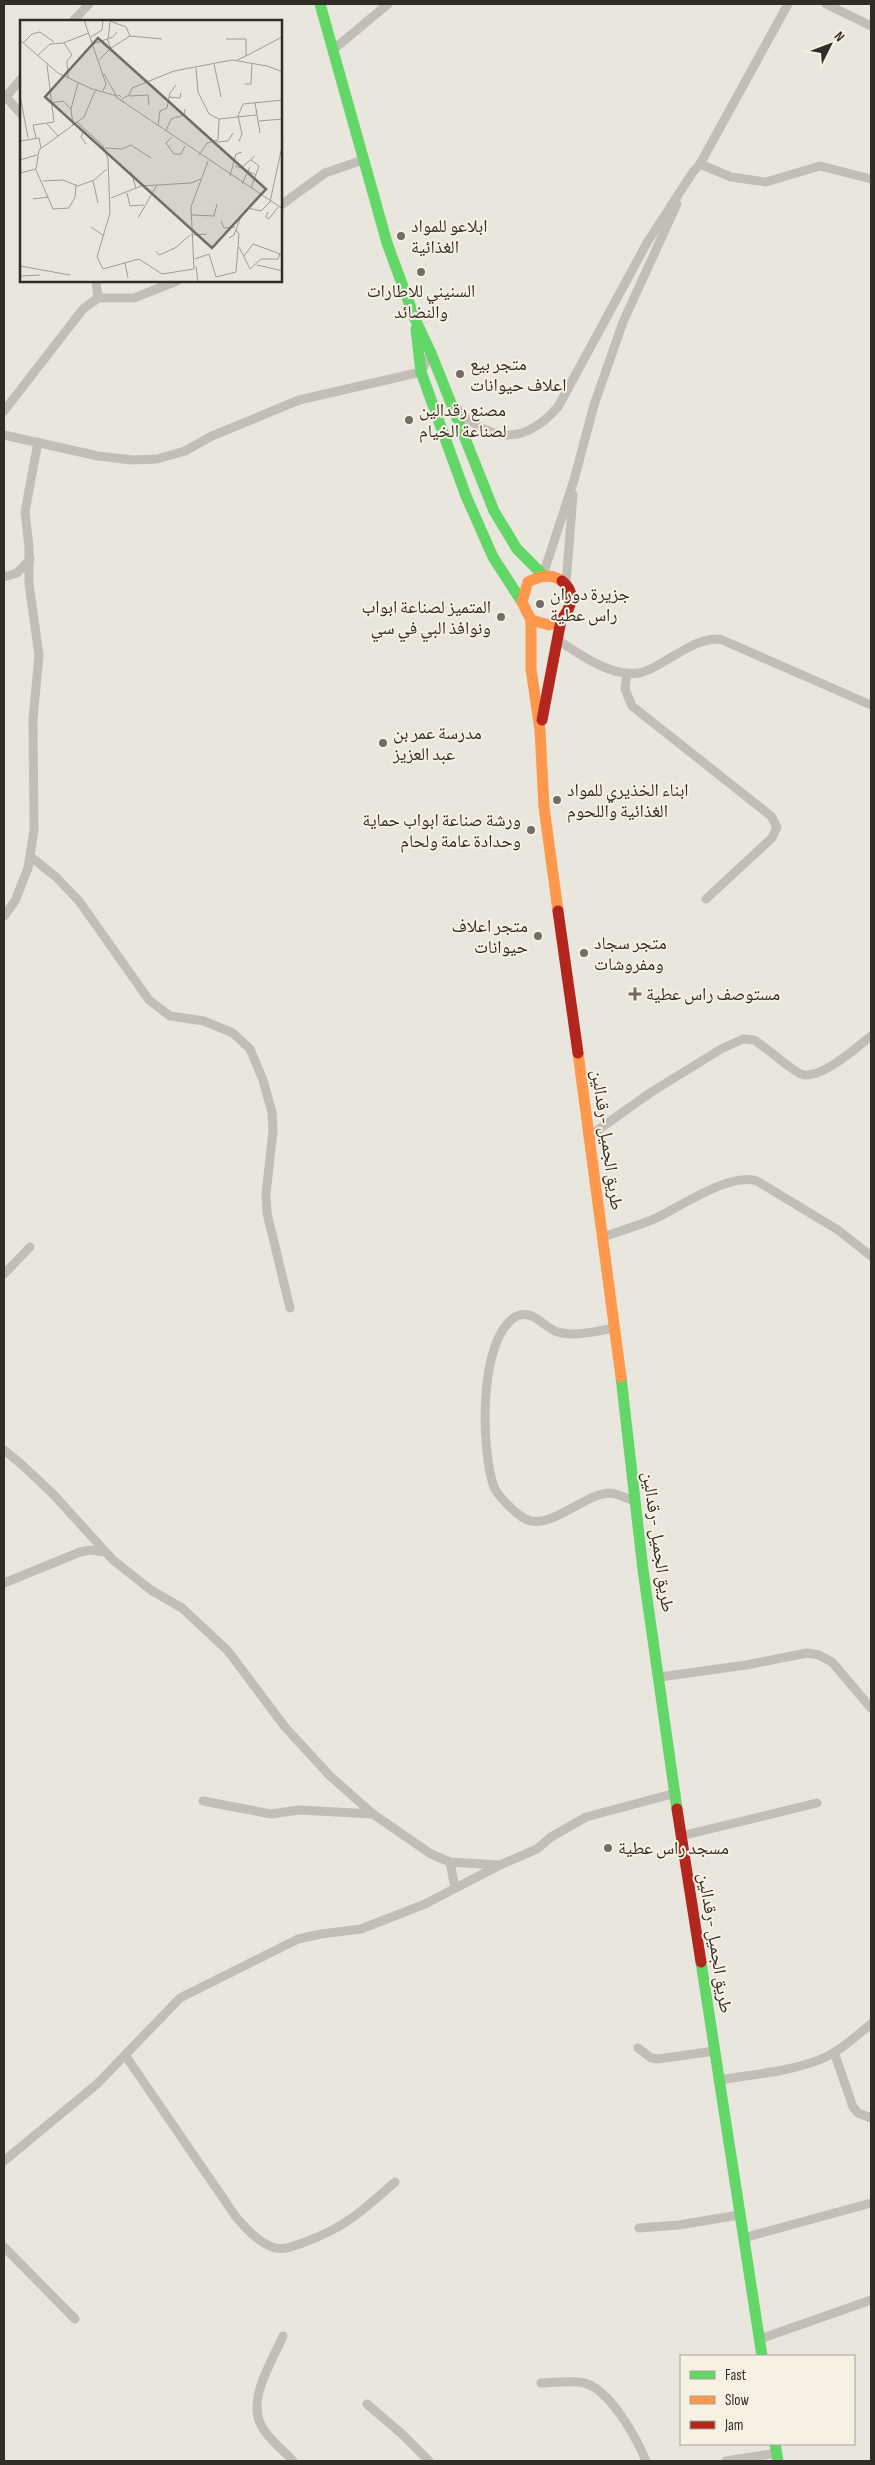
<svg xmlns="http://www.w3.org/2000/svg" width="875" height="2465" font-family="'Sofia Sans Condensed','Noto Naskh Arabic',sans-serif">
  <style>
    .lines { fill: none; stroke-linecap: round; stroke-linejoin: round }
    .street { stroke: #c2beb7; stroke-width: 9 }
    .fast { stroke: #63d668; stroke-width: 11 }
    .slow { stroke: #ff974d; stroke-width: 11 }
    .jam { stroke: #b3261e; stroke-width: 11 }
    .poi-dot { fill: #726d66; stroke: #f7f1e4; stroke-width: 2 }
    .labels { text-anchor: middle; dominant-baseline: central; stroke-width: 4; stroke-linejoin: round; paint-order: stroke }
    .poi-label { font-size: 18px; fill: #322c26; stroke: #f7f1e4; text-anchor: start }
    .street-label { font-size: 18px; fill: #322c26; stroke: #f7f1e4 }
    .inset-road { fill: none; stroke: #a09c94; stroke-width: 1 }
    .view { fill: #726d66; fill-opacity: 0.15; stroke: #726d66; stroke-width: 2.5 }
    .inset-edge { fill: none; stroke: #322c26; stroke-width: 2.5 }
  </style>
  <rect width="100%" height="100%" fill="#e9e6dd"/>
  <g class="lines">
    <g class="street">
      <path d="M 826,4 L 871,26"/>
      <path d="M 73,21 L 89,4"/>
      <path d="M 334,49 L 388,4"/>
      <path d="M 6,97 L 21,114"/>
      <path d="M 4,99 L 21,79"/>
      <path d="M 700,164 L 731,177 L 766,182 L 820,166 L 871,179"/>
      <path d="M 281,205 L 325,173 L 363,160"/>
      <path d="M 96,281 L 98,298"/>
      <path d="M 457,408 C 462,417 468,420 477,425 C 509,445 535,433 558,407 L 648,241 L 693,172 L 700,164 L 788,4"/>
      <path d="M 4,411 L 83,309 L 98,298 L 134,298 L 177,281"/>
      <path d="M 4,435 L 98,456 L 132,460 L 157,459 L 185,451 L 212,436 L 299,400 L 421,372 L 431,353"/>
      <path d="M 543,575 L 574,480 L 594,405 L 623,322 L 677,204"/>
      <path d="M 4,577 L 17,573 L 30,559"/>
      <path d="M 566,584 L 573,495"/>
      <path d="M 558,640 C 580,655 611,677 639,673 C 652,671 665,660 677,654 C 692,645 703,639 720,639 L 871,705"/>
      <path d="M 627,673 L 625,689 L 632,706 L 771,816 L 777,827 L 772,838 L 706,899"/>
      <path d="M 30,856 L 56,877 L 79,901 L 149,1000 L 170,1016 L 204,1021 L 233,1033 L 250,1049 L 263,1080 L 272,1112 L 273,1131 L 266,1194 L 267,1213 L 290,1308"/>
      <path d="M 4,916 L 15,901 L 28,868 L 34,830 L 33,719 L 39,655 L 29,584 L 29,547 L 25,512 L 38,442"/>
      <path d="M 588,1137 L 650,1093 L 721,1049 L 743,1039 L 754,1040 C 766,1047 791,1070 801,1074 C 820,1081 857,1047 871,1036"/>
      <path d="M 603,1237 C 620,1231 637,1226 654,1219 C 680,1207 730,1172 757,1181 L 838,1230 L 871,1256"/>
      <path d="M 4,1274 L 30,1247"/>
      <path d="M 615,1328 C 596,1331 574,1338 555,1331 C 542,1325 531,1308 515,1317 C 478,1341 481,1450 494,1487 C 498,1496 513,1511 522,1517 C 547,1535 582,1494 609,1493 C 617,1493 627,1499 635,1501"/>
      <path d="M 4,1450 L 20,1463 L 53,1494 L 113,1560 L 151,1590 L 182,1608 L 228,1651 L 285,1727 L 330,1776 L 373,1814 L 431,1854 L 450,1862 L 500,1865"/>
      <path d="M 4,1583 L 80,1552 L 90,1550 L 105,1552"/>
      <path d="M 660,1677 L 746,1665 L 807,1653 L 819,1655 L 832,1662 L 871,1708"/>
      <path d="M 203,1801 L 271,1814 L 299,1810 L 373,1814"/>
      <path d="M 681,1836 L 817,1803"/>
      <path d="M 450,1862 L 455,1888"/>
      <path d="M 638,2048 L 651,2058 L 658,2059 L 714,2051"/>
      <path d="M 834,2052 L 853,2107 L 858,2113 L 871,2118"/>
      <path d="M 125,2055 L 236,2217 C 246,2228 257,2241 272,2247 C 283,2251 294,2246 305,2242 C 346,2227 363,2210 395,2182"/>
      <path d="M 718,2080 C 754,2074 794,2072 828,2056 C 844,2048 857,2035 871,2024"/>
      <path d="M 4,2161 L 97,2084 L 180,1998 L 298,1939 L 321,1934 L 361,1929 L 425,1904 L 500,1865 L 537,1849 L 551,1837 L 586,1817 L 676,1793"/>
      <path d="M 639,2228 L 679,2225 L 739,2215"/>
      <path d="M 743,2238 L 871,2203"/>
      <path d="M 4,2247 L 75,2319"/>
      <path d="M 283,2336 C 272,2362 244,2403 264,2430 C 272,2442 284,2451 293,2461"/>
      <path d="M 760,2339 L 871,2300"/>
      <path d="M 541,2383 C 555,2383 571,2380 584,2383 C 610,2389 637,2439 646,2461"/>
      <path d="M 367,2404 L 403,2435 L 429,2461"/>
      <path d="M 726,2461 L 777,2453"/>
    </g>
    <g class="fast">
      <path d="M 320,4 L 387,243 L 415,319 L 431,353 L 494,511 L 517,549 L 543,575"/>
      <path d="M 416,329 L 421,372 L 466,496 L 493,557 L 522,602"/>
      <path d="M 621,1377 L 643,1570 L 677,1809"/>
      <path d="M 701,1962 L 762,2356"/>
      <path d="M 775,2444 L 778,2461"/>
    </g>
    <g class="slow">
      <path d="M 531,620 L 531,669 L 540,730 L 544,807 L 558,911"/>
      <path d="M 561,620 L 549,625 L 531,620 L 522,602 L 528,582 C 540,576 551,573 562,581"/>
      <path d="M 578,1053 L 621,1377"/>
    </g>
    <g class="jam">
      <path d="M 542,720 L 561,620 C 571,608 577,593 562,581"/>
      <path d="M 558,911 L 578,1053"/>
      <path d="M 677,1809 L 701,1962"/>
    </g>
  </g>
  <g class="poi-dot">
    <circle cx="401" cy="236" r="5"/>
    <circle cx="421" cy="272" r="5"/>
    <circle cx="460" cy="374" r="5"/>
    <circle cx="409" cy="420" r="5"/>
    <circle cx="540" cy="604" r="5"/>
    <circle cx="501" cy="617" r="5"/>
    <circle cx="383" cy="743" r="5"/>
    <circle cx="557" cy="800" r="5"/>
    <circle cx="531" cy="830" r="5"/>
    <circle cx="538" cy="936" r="5"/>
    <circle cx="584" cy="953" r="5"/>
    <path d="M632.5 986.5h5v5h5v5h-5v5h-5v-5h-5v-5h5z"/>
    <circle cx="608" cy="1848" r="5"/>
  </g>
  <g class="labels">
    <g class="poi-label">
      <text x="411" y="226">ابلاعو للمواد<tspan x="411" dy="21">الغذائية</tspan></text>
      <text x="421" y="291" text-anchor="middle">السنيني للاطارات<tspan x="421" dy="21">والنضائد</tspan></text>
      <text x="470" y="364">متجر بيع<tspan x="470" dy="21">اعلاف حيوانات</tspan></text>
      <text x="419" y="410">مصنع رقدالين<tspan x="419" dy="21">لصناعة الخيام</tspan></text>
      <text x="550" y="594">جزيرة دوران<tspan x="550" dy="21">راس عطية</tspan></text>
      <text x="491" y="607" text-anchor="end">المتميز لصناعة ابواب<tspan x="491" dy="21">ونوافذ البي في سي</tspan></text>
      <text x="393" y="733">مدرسة عمر بن<tspan x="393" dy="21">عبد العزيز</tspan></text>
      <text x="567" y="790">ابناء الخذيري للمواد<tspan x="567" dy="21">الغذائية واللحوم</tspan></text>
      <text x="521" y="820" text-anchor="end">ورشة صناعة ابواب حماية<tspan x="521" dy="21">وحدادة عامة ولحام</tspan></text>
      <text x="528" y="926" text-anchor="end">متجر اعلاف<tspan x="528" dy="21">حيوانات</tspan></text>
      <text x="594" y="943">متجر سجاد<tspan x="594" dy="21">ومفروشات</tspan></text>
      <text x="646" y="994">مستوصف راس عطية</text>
      <text x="618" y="1848">مسجد راس عطية</text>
    </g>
    <g class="street-label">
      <text transform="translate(607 1140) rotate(82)">طريق الجميل -رقدالين</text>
      <text transform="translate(658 1542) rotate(82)">طريق الجميل -رقدالين</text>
      <text transform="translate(715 1943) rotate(81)">طريق الجميل -رقدالين</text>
    </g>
  </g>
  <g transform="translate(20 20)">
    <rect width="262" height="262" fill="#e9e6dd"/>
    <path class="inset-road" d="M 64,0 L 86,64 L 83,71M 90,1 L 106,7 L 110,16 L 91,28M 110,16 L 142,19M 71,17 L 82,10 L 83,0M 88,19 L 90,2M 206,19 L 226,19 L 226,36 L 217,40M 0,20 L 38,53 L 72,69 L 97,76M 3,23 L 12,14 L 20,12 L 34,22M 44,23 L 52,35 L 47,41 L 48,58M 73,24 L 93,17 L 97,12M 18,35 L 30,24 L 43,23 L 69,13M 226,36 L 262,17M 79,40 L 91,28 L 87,19M 194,44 L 201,77M 176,48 L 178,72 L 189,94 L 199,99 L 198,120 L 187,123 L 179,135M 84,54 L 96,75M 225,64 L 231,64 L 232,43M 0,75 L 8,118M 109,76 L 128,75 L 129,85M 101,77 L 99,75 L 96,77 L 104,82M 149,77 L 160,78 L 161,73M 99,79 L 263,189M 102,79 L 109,75 L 112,68 L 154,51 L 212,40 L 247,46 L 263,52M 31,83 L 43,81 L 51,89M 235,83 L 240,113M 199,99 L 236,95 L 237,90M 239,101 L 263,99M 57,102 L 83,126 L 88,139 L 90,193 L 77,237 L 83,249 L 119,239 L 142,254 L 174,249 L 171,187 L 188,141M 27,104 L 38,116M 53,105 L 51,89 L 58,63M 138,106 L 140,91 L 147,88 L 150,73 L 156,65M 64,110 L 61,117 L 66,124M 146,111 L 151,99 L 164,95 L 165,89M 152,117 L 146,123 L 154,134 L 161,134 L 165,126M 16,118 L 13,105 L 34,102 L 27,45M 0,121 L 19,118 L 21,128M 219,121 L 222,114 L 218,96 L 223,84 L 263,80M 197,122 L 208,121 L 213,113M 85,128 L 102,129 L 111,125 L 131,138M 0,140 L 17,135M 215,146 L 221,148 L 235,136M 222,148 L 236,155M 16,150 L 33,189 L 49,188 L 55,177 L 56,165M 111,152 L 116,168M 0,153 L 16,149 L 19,130 L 64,97 L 75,71M 210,156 L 216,134 L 222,132M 23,161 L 43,160 L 58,166 L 74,160 L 87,149M 73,161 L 78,183M 222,164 L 230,147M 231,168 L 239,146 L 231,140M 107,173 L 110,186 L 124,185M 91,178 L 121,166 L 171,163 L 181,159M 13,179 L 28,177M 228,188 L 241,191 L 250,182 L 263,122M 248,192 L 246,197 L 249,199 L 258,187M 172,195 L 194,196 L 197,184M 118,198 L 137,165M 201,201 L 204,208 L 215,207M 71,207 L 84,216M 171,215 L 187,214M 209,218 L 214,215 L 220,199 L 239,175M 219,227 L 230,249 L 241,239 L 258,239 L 260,234M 136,231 L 139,235 L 155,228 L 170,215M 224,236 L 233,224 L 263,235M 175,239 L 189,234 L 196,257 L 216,252 L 219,214 L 216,210M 105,243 L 108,258M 237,245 L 263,251M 0,246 L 50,255M 176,246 L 178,262M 0,256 L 20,255"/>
    <path class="view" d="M 78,18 L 246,169 L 192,228 L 25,77 Z"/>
    <rect width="262" height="262" class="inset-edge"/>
  </g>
  <rect width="875" height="2465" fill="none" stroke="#322c26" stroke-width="10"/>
  <rect x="680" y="2355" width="175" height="90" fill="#f7f1e4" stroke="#a8a298"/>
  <rect x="690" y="2371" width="25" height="8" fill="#63d668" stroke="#a8a298"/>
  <text x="725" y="2380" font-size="15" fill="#322c26">Fast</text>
  <rect x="690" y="2396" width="25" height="8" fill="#ff974d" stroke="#a8a298"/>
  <text x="725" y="2405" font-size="15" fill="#322c26">Slow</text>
  <rect x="690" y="2421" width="25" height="8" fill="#b3261e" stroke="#a8a298"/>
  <text x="725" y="2430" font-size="15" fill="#322c26">Jam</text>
  <g transform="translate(830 45) rotate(48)" stroke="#f7f1e4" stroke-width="4" paint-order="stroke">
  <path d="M0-4L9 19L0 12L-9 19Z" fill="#322c26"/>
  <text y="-8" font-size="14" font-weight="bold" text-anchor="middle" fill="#322c26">N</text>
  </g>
</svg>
